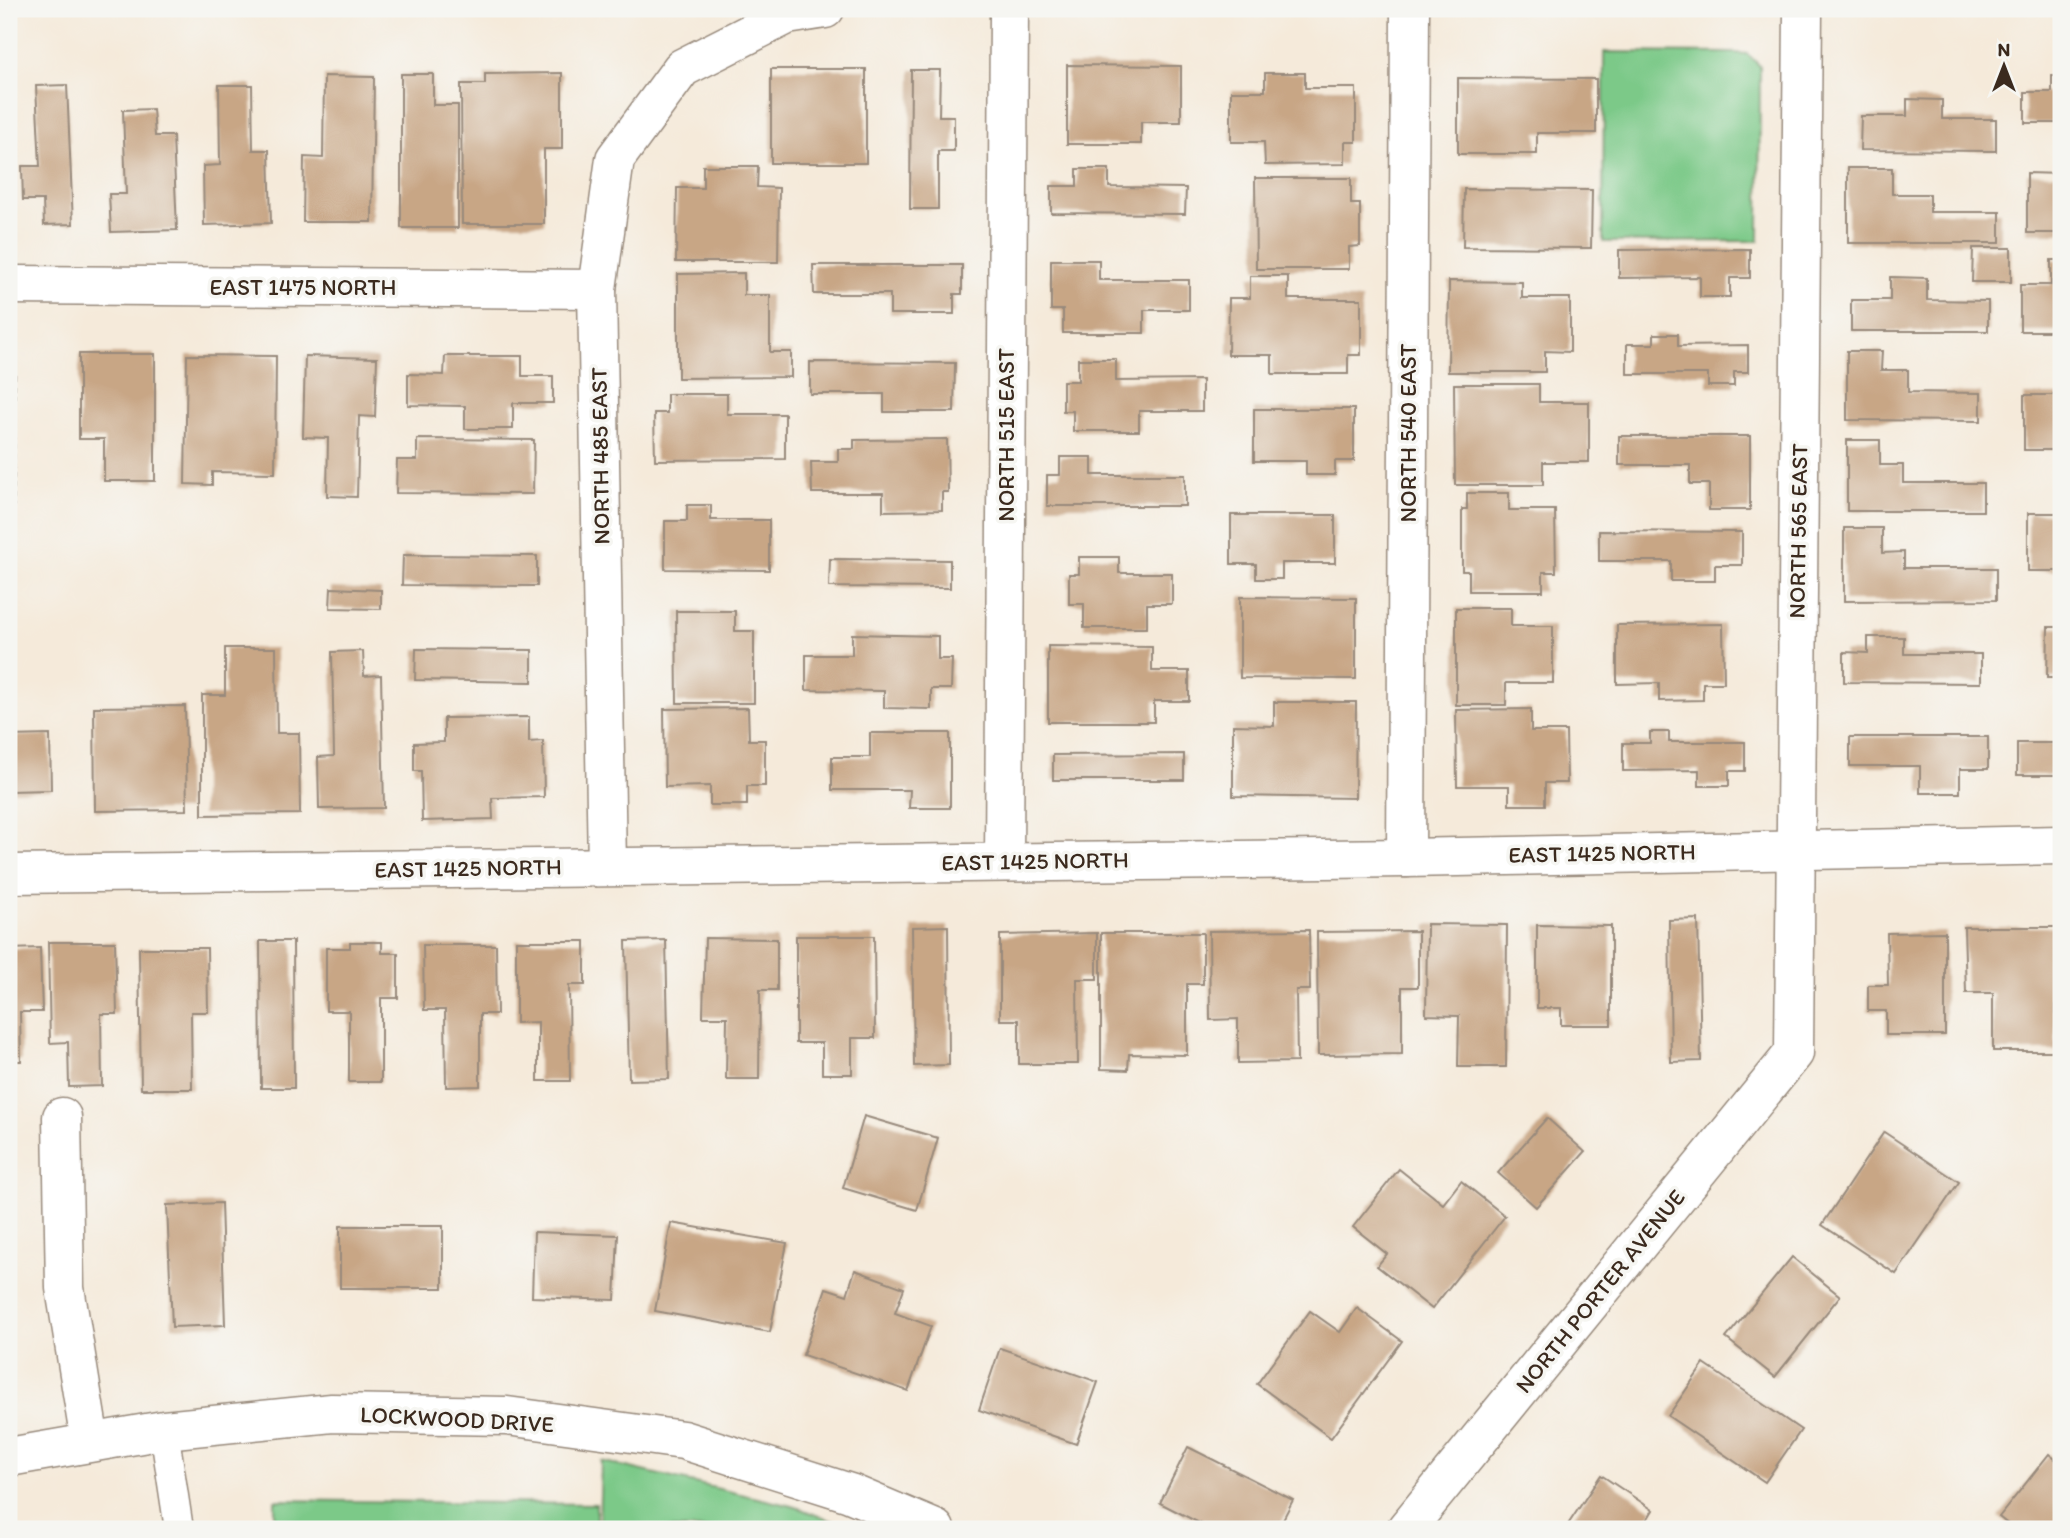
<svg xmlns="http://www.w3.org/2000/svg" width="2070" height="1538" font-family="Itim,sans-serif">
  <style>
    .green { fill: #7cc988; stroke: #5c7a53; stroke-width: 2 }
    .building { fill: #c8a685 }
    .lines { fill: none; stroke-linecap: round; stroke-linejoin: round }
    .service-casing { stroke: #988a7c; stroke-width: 31 }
    .minor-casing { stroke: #988a7c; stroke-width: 41 }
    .path { stroke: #988a7c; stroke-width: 4.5; stroke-dasharray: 5 5; stroke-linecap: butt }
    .service { stroke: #fff; stroke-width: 28 }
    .minor { stroke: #fff; stroke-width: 38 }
    .labels { text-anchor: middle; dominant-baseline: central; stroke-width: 7; stroke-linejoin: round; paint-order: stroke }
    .street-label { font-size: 23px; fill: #3b2a1e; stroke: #f6f6f2 }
  </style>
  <rect width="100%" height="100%" fill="#f6f6f2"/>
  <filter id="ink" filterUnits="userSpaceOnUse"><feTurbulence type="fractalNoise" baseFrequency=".0143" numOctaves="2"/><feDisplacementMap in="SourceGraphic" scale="14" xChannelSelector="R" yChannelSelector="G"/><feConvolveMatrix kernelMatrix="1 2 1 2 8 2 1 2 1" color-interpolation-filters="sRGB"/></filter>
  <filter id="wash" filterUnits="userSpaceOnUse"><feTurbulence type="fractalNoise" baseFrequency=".00686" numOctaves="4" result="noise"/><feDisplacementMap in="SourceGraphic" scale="28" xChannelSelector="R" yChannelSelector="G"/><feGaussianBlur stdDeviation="1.57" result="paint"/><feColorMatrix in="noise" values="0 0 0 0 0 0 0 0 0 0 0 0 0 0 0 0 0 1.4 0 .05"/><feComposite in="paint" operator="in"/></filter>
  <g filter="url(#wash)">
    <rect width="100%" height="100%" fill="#f5eada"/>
    <g class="green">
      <path d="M 1604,52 L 1734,53 L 1747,54 L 1760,66 L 1759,241 L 1603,242 Z"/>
      <path d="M 601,1461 L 796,1507 L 853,1529 L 599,1529 Z"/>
      <path d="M 275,1500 L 596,1504 L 596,1529 L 275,1529 Z"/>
    </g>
    <g id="blocks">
      <g class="building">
        <path d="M 1067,65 L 1181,66 L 1181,122 L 1141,122 L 1141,144 L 1067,144 Z"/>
        <rect x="771" y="69" width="95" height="94"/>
        <path d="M 911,70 L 940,70 L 939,116 L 954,116 L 954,151 L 938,151 L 938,209 L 910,209 Z"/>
        <path d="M 562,73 L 562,149 L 544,149 L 544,224 L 462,224 L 461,84 L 485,84 L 485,74 Z"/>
        <path d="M 1265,73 L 1305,73 L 1305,88 L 1356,88 L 1356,142 L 1345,142 L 1345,164 L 1265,165 L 1264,142 L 1231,142 L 1231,91 L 1265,91 Z"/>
        <path d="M 401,74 L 433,74 L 433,105 L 458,105 L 458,228 L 401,228 Z"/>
        <path d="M 324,76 L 374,77 L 372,222 L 303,222 L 304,157 L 323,158 Z"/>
        <path d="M 2052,76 L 2061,76 L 2061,123 L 2025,123 L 2025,92 L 2052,92 Z"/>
        <path d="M 1458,78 L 1596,79 L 1596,133 L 1537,133 L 1537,154 L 1458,154 Z"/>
        <path d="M 67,85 L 73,224 L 44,225 L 43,200 L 23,200 L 22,166 L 40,166 L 36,86 Z"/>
        <path d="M 219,85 L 252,85 L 253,150 L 269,150 L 271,223 L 204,225 L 203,166 L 220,165 Z"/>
        <path d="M 1907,99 L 1942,100 L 1942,119 L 1996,119 L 1996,151 L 1860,150 L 1861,116 L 1907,116 Z"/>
        <path d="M 153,109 L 155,136 L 173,136 L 177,230 L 111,232 L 109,194 L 126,194 L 123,110 Z"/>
        <path d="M 703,166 L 758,166 L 757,187 L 779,188 L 778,262 L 676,262 L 677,188 L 703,188 Z"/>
        <path d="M 1848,168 L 1892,168 L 1892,194 L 1930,194 L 1930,212 L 2000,212 L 2000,243 L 1848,243 Z"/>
        <path d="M 1077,169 L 1109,169 L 1109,187 L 1186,188 L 1185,214 L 1051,213 L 1051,186 L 1077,186 Z"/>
        <path d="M 2027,173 L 2061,174 L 2061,233 L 2027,233 Z"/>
        <path d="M 1255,178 L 1351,178 L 1351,204 L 1360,204 L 1360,246 L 1349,247 L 1349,269 L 1256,269 Z"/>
        <path d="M 1464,189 L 1592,190 L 1591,248 L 1463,247 Z"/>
        <path d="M 1973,248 L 2011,248 L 2011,282 L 1972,282 Z"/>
        <path d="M 1750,249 L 1750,278 L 1730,278 L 1730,297 L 1700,297 L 1700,277 L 1619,278 L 1619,250 Z"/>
        <path d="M 1051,260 L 1099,260 L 1099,280 L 1189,280 L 1189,310 L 1144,310 L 1144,333 L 1063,333 L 1063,310 L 1051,310 Z"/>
        <path d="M 2051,260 L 2061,260 L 2061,331 L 2020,331 L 2020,285 L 2051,285 Z"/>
        <path d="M 813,265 L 962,265 L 962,294 L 954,294 L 954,314 L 890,314 L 890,294 L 814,294 Z"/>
        <path d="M 744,273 L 744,295 L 770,295 L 770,352 L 791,352 L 791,377 L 678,378 L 678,274 Z"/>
        <path d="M 1250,276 L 1288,276 L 1288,299 L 1361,299 L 1361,355 L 1348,355 L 1348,374 L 1272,374 L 1272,355 L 1228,355 L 1229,298 L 1250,298 Z"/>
        <path d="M 1890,277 L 1927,278 L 1927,300 L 1988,301 L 1988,331 L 1851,331 L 1851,300 L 1890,300 Z"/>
        <path d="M 1449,281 L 1522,282 L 1522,298 L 1570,298 L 1570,352 L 1545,351 L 1545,372 L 1448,372 Z"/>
        <path d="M 1654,334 L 1678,334 L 1678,346 L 1748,345 L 1748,372 L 1734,372 L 1734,386 L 1708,386 L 1708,374 L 1627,374 L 1627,344 L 1654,344 Z"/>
        <path d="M 1847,351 L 1882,351 L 1881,370 L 1908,370 L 1908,392 L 1981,393 L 1981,421 L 1847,420 Z"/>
        <path d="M 79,354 L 155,354 L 155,481 L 104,481 L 104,439 L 79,439 Z"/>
        <path d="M 187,355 L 276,356 L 275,473 L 212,472 L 212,485 L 185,484 Z"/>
        <path d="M 305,356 L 377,358 L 375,417 L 359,416 L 357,497 L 327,496 L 328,438 L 303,437 Z"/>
        <path d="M 445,356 L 522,356 L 522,376 L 553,376 L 553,403 L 513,403 L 513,429 L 465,429 L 465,406 L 408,405 L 408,374 L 444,375 Z"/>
        <path d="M 1078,359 L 1116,359 L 1116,381 L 1202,380 L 1202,411 L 1139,411 L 1139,431 L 1073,431 L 1073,411 L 1063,411 L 1063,381 L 1078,381 Z"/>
        <path d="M 810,362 L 955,363 L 954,412 L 884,412 L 884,394 L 810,394 Z"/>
        <path d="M 1454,384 L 1539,384 L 1539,402 L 1589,402 L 1589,462 L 1543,462 L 1543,485 L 1455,485 Z"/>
        <path d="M 667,394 L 727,394 L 727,414 L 785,414 L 785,459 L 655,460 L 654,413 L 667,413 Z"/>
        <rect x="2024" y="395" width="37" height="55"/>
        <path d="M 1254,409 L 1354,409 L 1354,461 L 1335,461 L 1335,475 L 1306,475 L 1306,461 L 1254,461 Z"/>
        <path d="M 1619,436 L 1750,436 L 1750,510 L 1709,510 L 1709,484 L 1690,484 L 1690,465 L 1619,465 Z"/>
        <path d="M 417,439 L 534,440 L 533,494 L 396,493 L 397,460 L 417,460 Z"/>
        <path d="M 947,439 L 948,492 L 942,492 L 942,510 L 883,511 L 883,493 L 812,493 L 811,462 L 838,462 L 838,449 L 854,449 L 854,440 Z"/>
        <path d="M 1847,440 L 1880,440 L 1880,465 L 1903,465 L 1903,483 L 1983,483 L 1983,511 L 1847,511 Z"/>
        <path d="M 1060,457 L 1092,457 L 1092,475 L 1185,475 L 1185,506 L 1047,506 L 1047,475 L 1060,475 Z"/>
        <path d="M 1467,493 L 1509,493 L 1509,510 L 1555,510 L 1556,572 L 1543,572 L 1543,591 L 1469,591 L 1469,571 L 1462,571 L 1462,509 L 1467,509 Z"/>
        <path d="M 687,505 L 711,505 L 711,520 L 769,520 L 769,570 L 665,569 L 665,521 L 687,521 Z"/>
        <rect x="2028" y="513" width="33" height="58"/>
        <path d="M 1231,515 L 1335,515 L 1335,563 L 1282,563 L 1282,579 L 1256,579 L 1256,564 L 1231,564 Z"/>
        <path d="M 1844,528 L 1882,528 L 1882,553 L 1904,552 L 1904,568 L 1996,568 L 1996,600 L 1844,601 Z"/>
        <path d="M 1599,531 L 1742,532 L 1742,565 L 1715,565 L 1715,581 L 1671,581 L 1671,561 L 1599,561 Z"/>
        <path d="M 403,555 L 537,556 L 537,586 L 402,585 Z"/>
        <path d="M 1079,557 L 1119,557 L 1119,573 L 1172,573 L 1172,604 L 1147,604 L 1147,628 L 1084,628 L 1084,604 L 1069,604 L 1069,574 L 1079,574 Z"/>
        <path d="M 830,559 L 950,560 L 950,588 L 829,587 Z"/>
        <path d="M 331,588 L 381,590 L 381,609 L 330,608 Z"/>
        <path d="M 1240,597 L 1356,598 L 1356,679 L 1240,678 Z"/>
        <path d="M 1456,608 L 1511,608 L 1511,626 L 1553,626 L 1553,683 L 1506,683 L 1506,705 L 1456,705 Z"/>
        <path d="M 676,611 L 735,611 L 735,631 L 754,631 L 754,703 L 677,703 Z"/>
        <path d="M 1723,624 L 1724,683 L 1703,683 L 1703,700 L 1659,701 L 1659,683 L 1617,684 L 1617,625 Z"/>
        <path d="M 2048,627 L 2061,627 L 2061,678 L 2047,678 Z"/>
        <path d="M 852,634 L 938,636 L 938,659 L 952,659 L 951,689 L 931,689 L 931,709 L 884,708 L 884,691 L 806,690 L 806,655 L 852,655 Z"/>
        <path d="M 1868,637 L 1904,637 L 1904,654 L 1981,654 L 1981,683 L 1844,682 L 1844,652 L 1868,653 Z"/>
        <path d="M 1048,646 L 1152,647 L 1152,671 L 1189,671 L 1189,701 L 1154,701 L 1154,722 L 1048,722 Z"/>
        <path d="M 225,648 L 276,648 L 277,733 L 299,733 L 300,814 L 202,815 L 202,695 L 225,695 Z"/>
        <path d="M 416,649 L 532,650 L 532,682 L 415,680 Z"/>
        <path d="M 363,651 L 364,676 L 381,675 L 384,808 L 319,809 L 318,757 L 334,756 L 332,652 Z"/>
        <path d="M 1274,702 L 1356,702 L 1355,798 L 1233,796 L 1233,725 L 1274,726 Z"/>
        <path d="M 185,706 L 187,810 L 95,811 L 94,707 Z"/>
        <path d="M 748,708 L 749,740 L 765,740 L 765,786 L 747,786 L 747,805 L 710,805 L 710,786 L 665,787 L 664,709 Z"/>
        <path d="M 1531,709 L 1531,731 L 1566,731 L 1567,783 L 1545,783 L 1545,805 L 1509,805 L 1509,786 L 1457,786 L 1456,710 Z"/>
        <path d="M 529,717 L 529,742 L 543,741 L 544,797 L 492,798 L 493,819 L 422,821 L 421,771 L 414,771 L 414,743 L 444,742 L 444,718 Z"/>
        <path d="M 1650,732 L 1669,732 L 1669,742 L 1745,742 L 1745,771 L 1729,771 L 1729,786 L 1699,786 L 1699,770 L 1623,771 L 1623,743 L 1650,743 Z"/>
        <path d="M 870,733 L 950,733 L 950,808 L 909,808 L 910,790 L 832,790 L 832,757 L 870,757 Z"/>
        <path d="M 50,735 L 51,790 L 9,791 L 9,736 Z"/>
        <path d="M 1850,737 L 1988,737 L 1988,769 L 1960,769 L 1960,793 L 1920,793 L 1920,766 L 1850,766 Z"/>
        <rect x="2017" y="743" width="44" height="32"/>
        <path d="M 1184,754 L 1184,780 L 1053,780 L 1053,755 Z"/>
        <path d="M 1698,919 L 1701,1061 L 1671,1062 L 1669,920 Z"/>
        <path d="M 1427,924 L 1507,925 L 1506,1067 L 1458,1067 L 1459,1016 L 1426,1015 Z"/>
        <path d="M 1537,925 L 1611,926 L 1611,1025 L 1561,1025 L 1561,1008 L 1537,1008 Z"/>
        <path d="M 948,926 L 949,1065 L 914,1066 L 912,927 Z"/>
        <path d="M 1964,927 L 2061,927 L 2061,993 L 2056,993 L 2056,1051 L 1993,1051 L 1993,993 L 1966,993 Z"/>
        <path d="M 1309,930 L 1310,990 L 1296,990 L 1297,1062 L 1238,1063 L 1238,1019 L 1210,1020 L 1209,931 Z"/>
        <path d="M 1418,931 L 1418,987 L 1402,987 L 1402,1054 L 1318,1055 L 1317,932 Z"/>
        <path d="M 1945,932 L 1945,1035 L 1886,1035 L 1886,1011 L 1868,1011 L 1868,985 L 1888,985 L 1887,933 Z"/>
        <path d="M 1097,933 L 1097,979 L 1077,979 L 1078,1064 L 1019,1064 L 1019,1020 L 1000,1020 L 1000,935 Z"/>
        <path d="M 1101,933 L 1203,933 L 1203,984 L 1187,984 L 1187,1055 L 1129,1054 L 1128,1070 L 1101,1069 Z"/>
        <path d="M 796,936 L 874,936 L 875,1038 L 852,1038 L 852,1074 L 822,1074 L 822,1043 L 796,1043 Z"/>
        <path d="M 705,938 L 777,939 L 777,990 L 760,990 L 759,1079 L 726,1079 L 727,1017 L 703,1017 Z"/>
        <path d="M 666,940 L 669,1079 L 629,1080 L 626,941 Z"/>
        <path d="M 260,941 L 293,941 L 294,1088 L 261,1088 Z"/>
        <path d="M 516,941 L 585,941 L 585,985 L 569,985 L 570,1081 L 538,1081 L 538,1022 L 516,1023 Z"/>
        <path d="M 48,942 L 115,942 L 117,1014 L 101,1014 L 102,1086 L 69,1087 L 68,1042 L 50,1043 Z"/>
        <path d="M 350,942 L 382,942 L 382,953 L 398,953 L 398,998 L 381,998 L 381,1082 L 349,1082 L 349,1011 L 326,1011 L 326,948 L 350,948 Z"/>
        <path d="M 423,945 L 496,945 L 497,1014 L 480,1014 L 480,1086 L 446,1087 L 445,1010 L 424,1010 Z"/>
        <path d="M 40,948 L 42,1012 L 20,1012 L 21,1061 L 9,1061 L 9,949 Z"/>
        <path d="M 139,948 L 207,948 L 208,1012 L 191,1012 L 192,1089 L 141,1089 Z"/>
        <path d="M 864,1116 L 938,1138 L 917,1210 L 843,1188 Z"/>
        <path d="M 1547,1118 L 1585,1152 L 1536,1207 L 1498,1173 Z"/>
        <path d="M 1884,1132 L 1959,1182 L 1896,1274 L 1822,1225 Z"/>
        <path d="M 1399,1169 L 1443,1204 L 1461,1181 L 1505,1216 L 1432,1309 L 1377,1266 L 1387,1254 L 1353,1227 Z"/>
        <path d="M 221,1203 L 225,1325 L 172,1327 L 167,1205 Z"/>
        <path d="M 671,1223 L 787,1243 L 770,1332 L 655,1311 Z"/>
        <rect x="340" y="1226" width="103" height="62"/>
        <path d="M 534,1232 L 618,1235 L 615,1300 L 532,1297 Z"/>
        <path d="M 1792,1257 L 1840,1296 L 1775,1377 L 1726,1338 Z"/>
        <path d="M 855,1270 L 904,1288 L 895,1313 L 931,1326 L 908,1391 L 803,1355 L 826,1288 L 847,1295 Z"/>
        <path d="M 1357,1308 L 1402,1341 L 1331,1438 L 1257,1384 L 1310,1311 L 1340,1332 Z"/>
        <path d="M 1000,1348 L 1098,1382 L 1076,1444 L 979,1410 Z"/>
        <path d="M 1704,1364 L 1801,1430 L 1765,1482 L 1668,1416 Z"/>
        <path d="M 1188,1447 L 1293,1500 L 1278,1529 L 1211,1529 L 1160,1503 Z"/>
        <path d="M 2049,1454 L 2061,1464 L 2061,1529 L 2014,1529 L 1999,1517 Z"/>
        <path d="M 1601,1475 L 1653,1510 L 1641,1529 L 1565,1529 Z"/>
      </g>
    </g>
  </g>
  <g filter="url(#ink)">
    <use href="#blocks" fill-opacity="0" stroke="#988a7c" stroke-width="2"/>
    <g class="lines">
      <defs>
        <path id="service" d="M 164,1430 L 179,1529"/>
        <g id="minor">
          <path d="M 9,285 L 597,289"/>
          <path d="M 1406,858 L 1410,9"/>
          <path d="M 1004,861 L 1009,9"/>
          <path d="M 607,866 L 597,289 L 615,159 L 682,68 L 787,15 L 825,9"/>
          <path d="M 9,874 L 1406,858 L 2061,845"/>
          <path d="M 62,1117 L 65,1288 L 90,1442"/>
          <path d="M 9,1457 L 164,1430 L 332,1413 L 507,1416 L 683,1440 L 850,1493 L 935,1529"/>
          <path d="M 1406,1529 L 1794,1053 L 1803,9"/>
        </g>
      </defs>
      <use href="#service" class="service-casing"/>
      <use href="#minor" class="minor-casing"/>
      <path class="path" d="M 11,639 L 14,374"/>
      <use href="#service" class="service"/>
      <use href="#minor" class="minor"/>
    </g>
  </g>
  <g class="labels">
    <g class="street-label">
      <text x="303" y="287">EAST 1475 NORTH</text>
      <text transform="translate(1408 433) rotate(-90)">NORTH 540 EAST</text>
      <text transform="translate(1006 435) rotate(-90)">NORTH 515 EAST</text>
      <text transform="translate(600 456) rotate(-91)">NORTH 485 EAST</text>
      <text transform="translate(1798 531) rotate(-89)">NORTH 565 EAST</text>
      <text transform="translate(1602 853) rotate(-1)">EAST 1425 NORTH</text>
      <text transform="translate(1035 861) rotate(-1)">EAST 1425 NORTH</text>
      <text transform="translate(468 868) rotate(-1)">EAST 1425 NORTH</text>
      <text transform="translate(1600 1291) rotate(-51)">NORTH PORTER AVENUE</text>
      <text transform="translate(457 1419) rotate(3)">LOCKWOOD DRIVE</text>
    </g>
  </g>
  <rect width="2070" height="1538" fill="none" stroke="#f6f6f2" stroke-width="35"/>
  <g transform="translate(2004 66)" stroke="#f6f6f2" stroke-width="5" paint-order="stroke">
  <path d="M0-5L12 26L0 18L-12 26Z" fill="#3b2a1e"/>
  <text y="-10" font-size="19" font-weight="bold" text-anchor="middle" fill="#3b2a1e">N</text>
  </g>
</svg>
